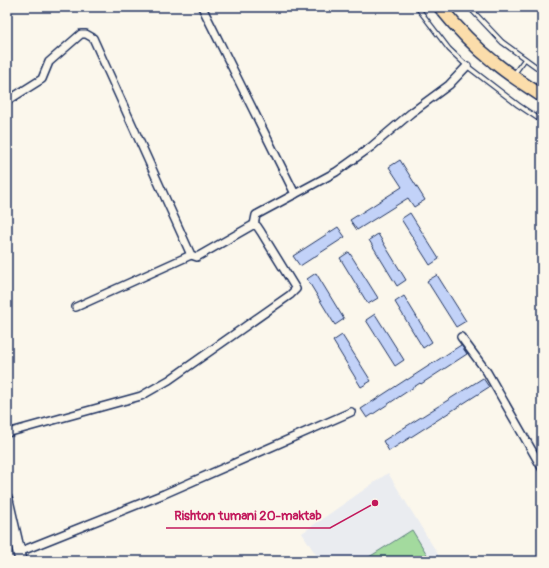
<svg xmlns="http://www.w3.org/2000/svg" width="549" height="568" font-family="Pangolin,sans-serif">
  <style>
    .built { fill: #eaecf0 }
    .green { fill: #a3da9e; stroke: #5f847e }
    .building { fill: #c2d2f8; stroke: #1b2f5e }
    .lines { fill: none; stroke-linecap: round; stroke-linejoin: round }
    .lane-casing { stroke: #1b2f5e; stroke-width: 6 }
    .street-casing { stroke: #1b2f5e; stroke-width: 10 }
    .secondary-casing { stroke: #1b2f5e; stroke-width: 14 }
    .primary-casing { stroke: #1b2f5e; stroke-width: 15 }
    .lane { stroke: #fbf7ec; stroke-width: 3.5 }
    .street { stroke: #fbf7ec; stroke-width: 7 }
    .secondary { stroke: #fbf7ec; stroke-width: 11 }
    .primary { stroke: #fbddab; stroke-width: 12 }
    .leader { fill: none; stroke: #c2185b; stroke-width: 1.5 }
    .callout-dot { fill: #c2185b; stroke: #fbf7ec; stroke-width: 1.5 }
    .callout-label { font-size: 13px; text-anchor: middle; font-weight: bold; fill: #c2185b; stroke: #fbf7ec; stroke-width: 4; stroke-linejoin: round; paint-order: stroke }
  </style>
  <rect width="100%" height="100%" fill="#fbf7ec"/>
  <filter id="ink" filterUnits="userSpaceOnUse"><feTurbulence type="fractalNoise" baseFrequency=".025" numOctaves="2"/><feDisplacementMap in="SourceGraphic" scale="8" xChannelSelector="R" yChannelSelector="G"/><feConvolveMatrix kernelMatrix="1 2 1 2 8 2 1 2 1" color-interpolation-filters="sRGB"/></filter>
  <g filter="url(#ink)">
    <path class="built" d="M 388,473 L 442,561 L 320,561 L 302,533 Z"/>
    <path class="green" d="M 412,530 L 431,561 L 367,561 L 366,559 Z"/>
    <g class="building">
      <path d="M 400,160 L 425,200 L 414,207 L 408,198 L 357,230 L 350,220 L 402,187 L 389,167 Z"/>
      <path d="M 410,213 L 439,259 L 430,265 L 401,219 Z"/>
      <path d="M 338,227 L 345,237 L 300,266 L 293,256 Z"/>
      <path d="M 378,234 L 406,280 L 397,286 L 369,240 Z"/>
      <path d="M 349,252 L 378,298 L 368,304 L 340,258 Z"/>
      <path d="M 316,273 L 344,319 L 335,325 L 307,279 Z"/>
      <path d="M 437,275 L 466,321 L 456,327 L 427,281 Z"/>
      <path d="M 404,296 L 432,342 L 423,348 L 395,302 Z"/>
      <path d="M 375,314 L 404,360 L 395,366 L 366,320 Z"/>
      <path d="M 342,335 L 371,381 L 361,387 L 333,341 Z"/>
      <path d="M 461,345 L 467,354 L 421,384 L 420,383 L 367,418 L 361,409 L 407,379 L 407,380 Z"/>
      <path d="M 483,378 L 489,387 L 389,451 L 383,441 Z"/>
    </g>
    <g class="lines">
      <defs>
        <g id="lane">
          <path d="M 417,7 L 449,49 L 467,66 L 518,105 L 542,121"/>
          <path d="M 469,7 L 502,42 L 542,71"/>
          <path d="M 514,74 L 525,59"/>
        </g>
        <g id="street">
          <path d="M 202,7 L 295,194"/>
          <path d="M 7,101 L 42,79 L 49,62 L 81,34 L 86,34 L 93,38 L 191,255 L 197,257 L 253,225 L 257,226 L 261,232 L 296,289 L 290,295 L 169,380 L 141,396 L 7,433"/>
          <path d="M 254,225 L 256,215 L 336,172 L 371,147 L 411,113 L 449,85 L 467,66"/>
          <path d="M 76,307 L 191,255"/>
          <path d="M 461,337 L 487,372 L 542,468"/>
          <path d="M 19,552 L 164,494 L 351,412"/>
        </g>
        <path id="secondary" d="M 7,500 L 21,561"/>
        <path id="primary" d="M 440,7 C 456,27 474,46 494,62 C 509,75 526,85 542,96"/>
      </defs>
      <use href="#lane" class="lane-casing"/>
      <use href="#street" class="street-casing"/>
      <use href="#secondary" class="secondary-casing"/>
      <use href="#primary" class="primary-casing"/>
      <use href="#lane" class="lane"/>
      <use href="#street" class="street"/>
      <use href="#secondary" class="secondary"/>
      <use href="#primary" class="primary"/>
    </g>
  </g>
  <path class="leader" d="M375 503L330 528H166"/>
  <circle class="callout-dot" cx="375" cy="503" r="4"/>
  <g class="callout-label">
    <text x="248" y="520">Rishton tumani 20-maktab</text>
  </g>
  <rect width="549" height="568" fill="none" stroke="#fbf7ec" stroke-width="24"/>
  <rect x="12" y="12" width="525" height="544" fill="none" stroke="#1b2f5e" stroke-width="1.5" filter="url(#ink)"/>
</svg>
